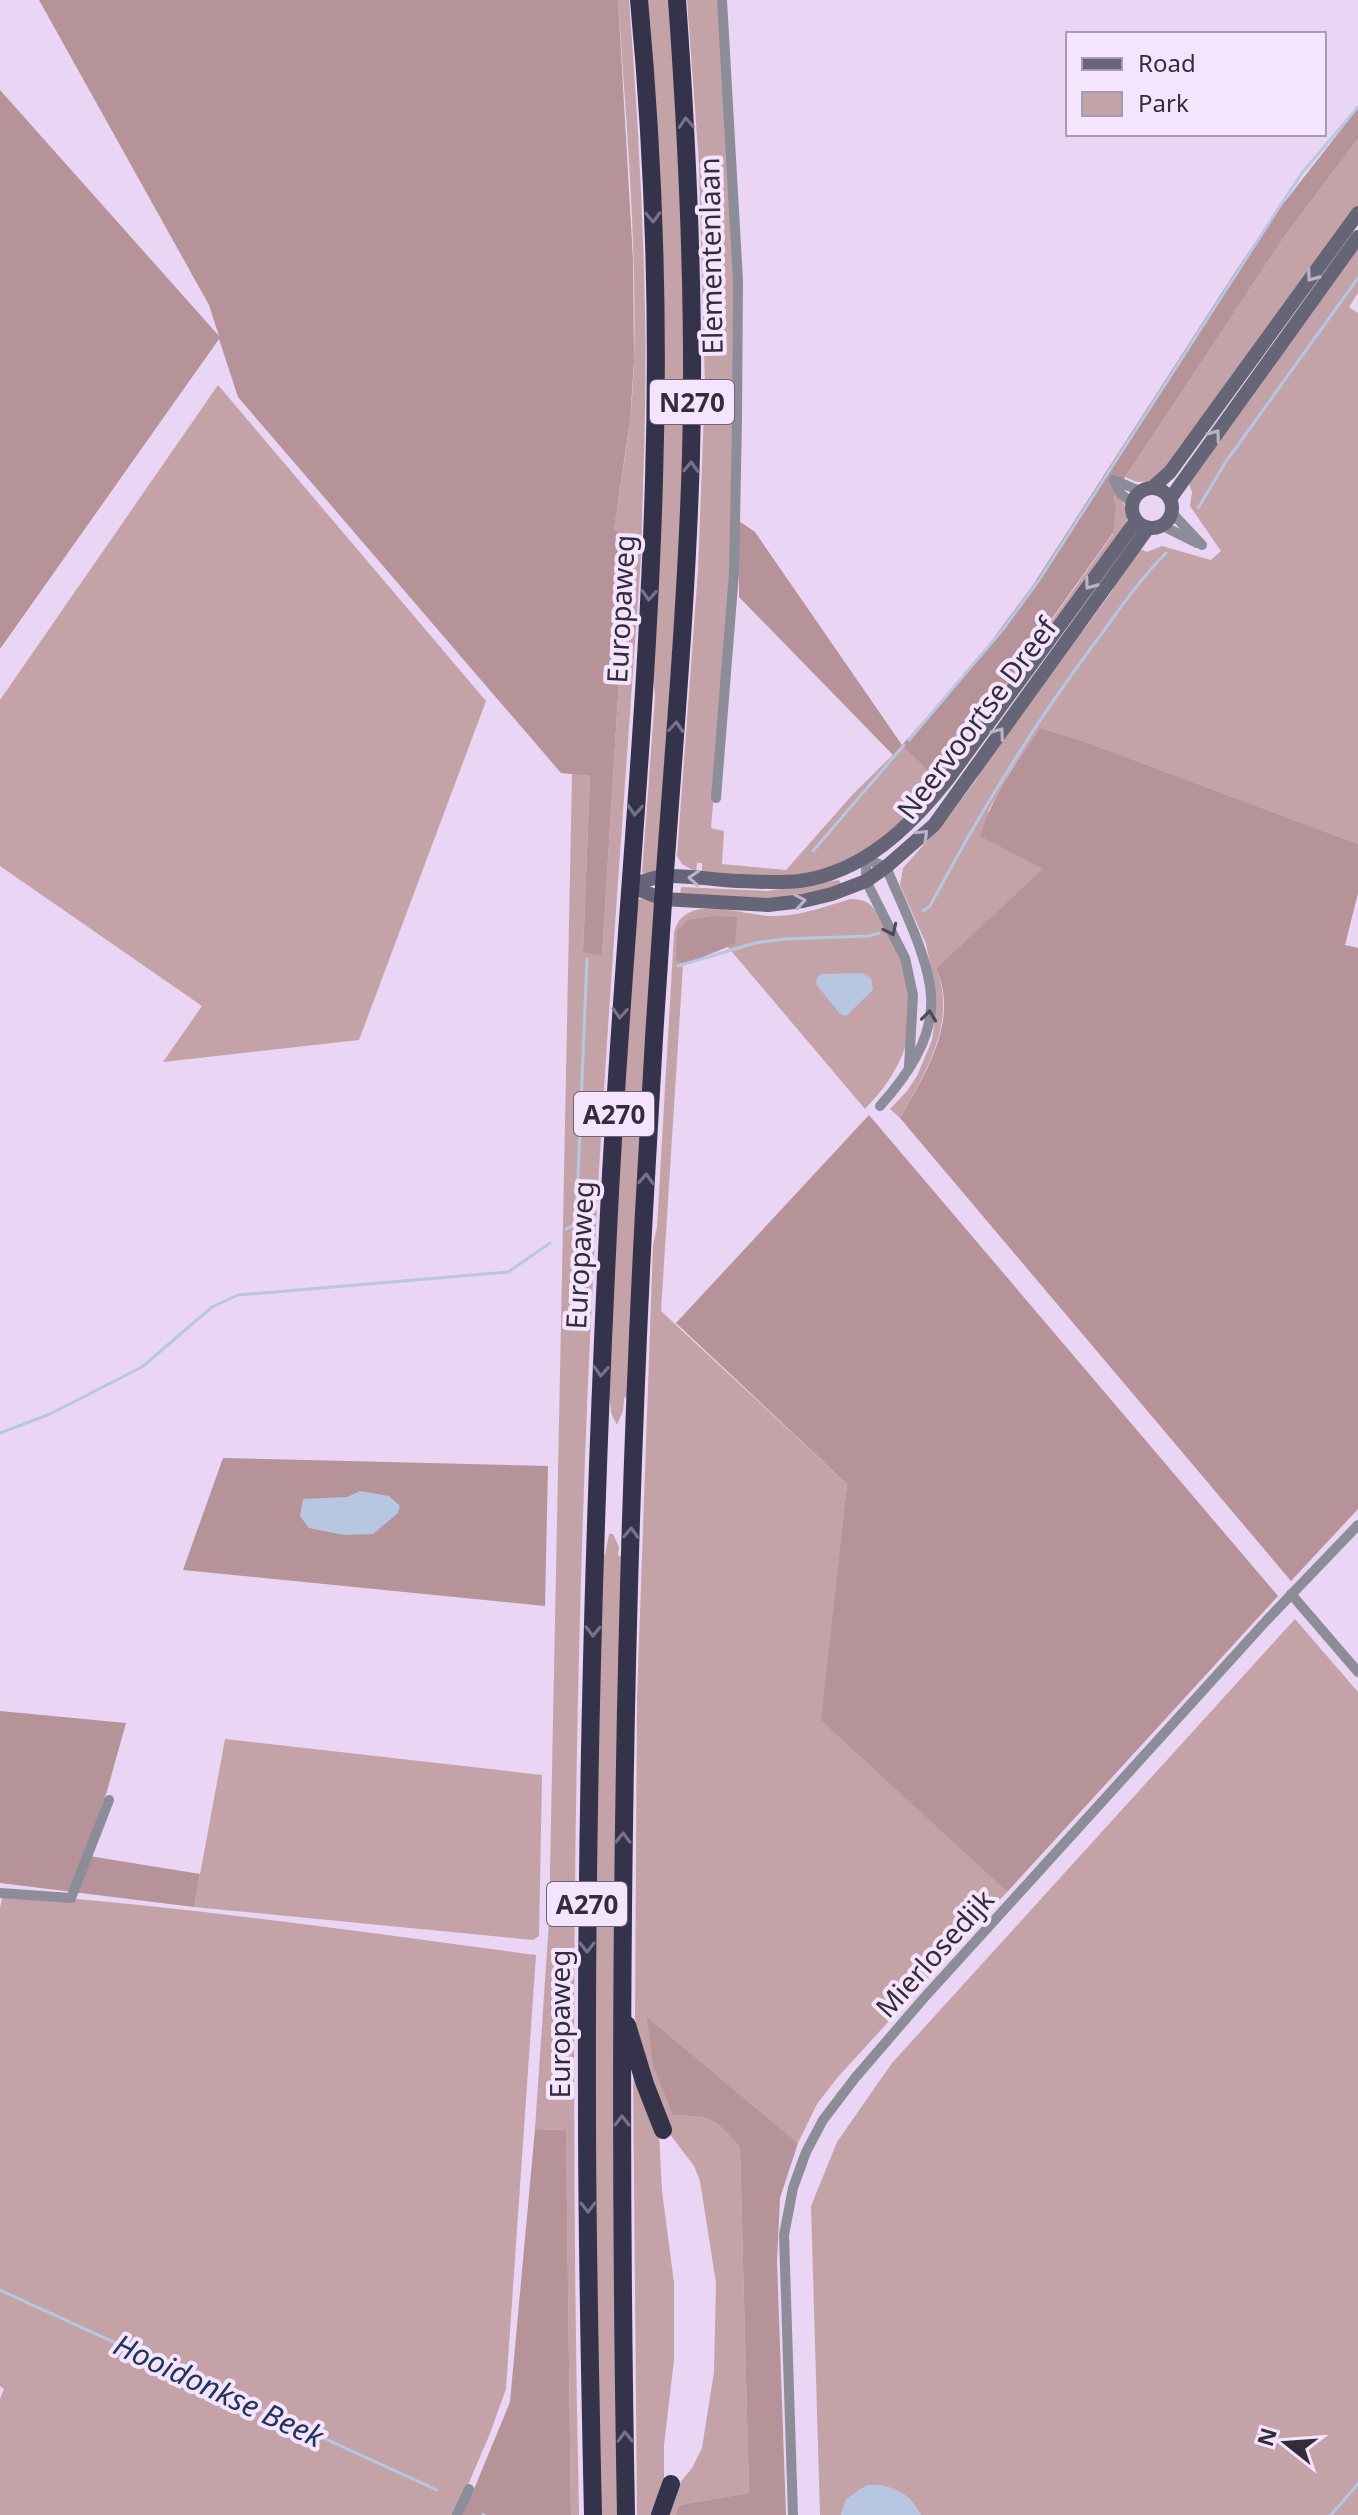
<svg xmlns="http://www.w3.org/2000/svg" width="1358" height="2515" font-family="'Noto Sans',sans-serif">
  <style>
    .green { fill: #c4a3a8 }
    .forest { fill: #b59398 }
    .water { fill: #b7c6e1 }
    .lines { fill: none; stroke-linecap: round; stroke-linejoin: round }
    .stream { stroke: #b7c6e1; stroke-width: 3 }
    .street { stroke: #8d8c99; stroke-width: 10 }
    .secondary { stroke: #666577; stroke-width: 14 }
    .highway { stroke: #35334b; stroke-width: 18 }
    .oneway { stroke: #78718a }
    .oneway2 { stroke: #bcb1c8 }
    .oneway3 { stroke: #4f4955 }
    .labels { text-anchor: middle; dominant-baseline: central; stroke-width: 8; stroke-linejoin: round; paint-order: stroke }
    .shield { fill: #f5e4fe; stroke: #6e6373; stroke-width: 2 }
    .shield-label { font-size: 26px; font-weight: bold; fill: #342c38 }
    .street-label { font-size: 28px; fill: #342c38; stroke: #f5e4fe }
    .water-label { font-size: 30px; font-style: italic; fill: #20355b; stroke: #f5e4fe }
  </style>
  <rect width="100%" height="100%" fill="#ead5f5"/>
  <g class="green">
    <path d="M 618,0 L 629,0 C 637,104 643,208 645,312 C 647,394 643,476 641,557 C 622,833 600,1107 588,1383 C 572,1760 571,2138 579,2515 L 571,2515 L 566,2130 L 535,2129 L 549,1921 L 572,774 L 590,776 L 583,951 L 602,956 L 628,535 L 614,530 C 622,474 633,417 634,360 C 637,240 626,120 618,0 Z"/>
    <path d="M 647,0 L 669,0 L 674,62 L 684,288 L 682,508 L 657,874 L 642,873 L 655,697 L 652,667 Z"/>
    <path d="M 687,0 L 719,0 L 733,229 L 734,310 L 730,562 L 721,710 L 711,828 L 724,831 L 722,864 L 786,870 L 854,793 L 902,746 L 932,775 L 1027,655 L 1113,534 L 1113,499 L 1116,494 C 1126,504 1130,513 1125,527 C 1089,577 1054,627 1019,676 C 967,749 916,835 829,868 C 789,883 743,875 702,873 L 702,863 L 697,863 L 696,872 L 682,864 L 677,856 L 698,570 L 705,386 L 699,164 Z"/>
    <path d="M 1358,139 L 1358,208 L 1157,481 L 1137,482 L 1125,477 L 1287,233 Z"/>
    <path d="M 1358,241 L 1358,293 L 1349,307 L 1358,313 L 1358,844 L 1086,742 L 1040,728 L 1012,768 L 988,811 L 1044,869 L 936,968 C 958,1022 925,1073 900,1118 L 890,1109 L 907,1091 L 917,1076 L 932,1040 L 935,1019 L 935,989 L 926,944 L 900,885 L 903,868 L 949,816 L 976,780 L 991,750 L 1060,654 L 1085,628 L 1112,591 L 1125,564 L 1138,548 L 1147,552 L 1162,546 L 1211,560 L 1221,551 L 1190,506 L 1192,492 L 1189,484 Z"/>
    <path d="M 218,385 L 486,701 L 359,1040 L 163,1062 L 202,1006 L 0,866 L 0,700 Z"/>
    <path d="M 839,880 L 841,884 L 818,892 L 782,899 L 680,895 L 681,887 L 767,891 Z"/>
    <path d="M 639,899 L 656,900 L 628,1396 L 624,1398 L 623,1411 L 617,1425 L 611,1413 L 610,1399 L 606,1399 L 632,925 Z"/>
    <path d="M 850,899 C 857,899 863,900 868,903 C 887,916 906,970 909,992 C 911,1003 910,1018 909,1029 C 905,1061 886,1087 865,1109 L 727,946 L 737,918 L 676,961 L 683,965 L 661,1311 L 847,1484 L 822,1720 L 1007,1892 L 837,2078 L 817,2104 L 798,2143 L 648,2018 L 673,2115 C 714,2117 712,2116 740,2146 L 749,2493 L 679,2505 L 676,2515 L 663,2515 L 675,2489 L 692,2468 L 702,2448 L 714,2372 L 716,2283 L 700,2181 L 694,2166 L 669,2133 L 639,2050 L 635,2017 L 637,1698 L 653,1245 L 657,1227 L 674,933 C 684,889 747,918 778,916 C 803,915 827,906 850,899 Z"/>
    <path d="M 609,1534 L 613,1534 L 619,1547 L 618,1556 L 623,1557 L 620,2515 L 597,2515 L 593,2204 L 600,1556 L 605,1555 Z"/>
    <path d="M 1295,1619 L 1358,1692 L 1358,2515 L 921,2515 C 904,2486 893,2489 862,2488 L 846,2500 L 841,2515 L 820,2515 L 811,2206 L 837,2142 L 892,2063 Z"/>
    <path d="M 225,1739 L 542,1775 L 539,1936 L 533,1940 L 194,1907 Z"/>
    <path d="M 3,1893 C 182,1906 359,1931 536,1955 L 506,2389 L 489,2436 L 455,2515 L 0,2515 L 0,2399 L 4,2389 L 0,2386 L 0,1908 Z"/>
    <path d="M 633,2062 L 659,2133 L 662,2191 L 674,2283 L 674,2360 L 664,2445 L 664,2486 L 655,2515 L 637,2515 Z"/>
  </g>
  <g class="forest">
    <path d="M 39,0 L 618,0 L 633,259 L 634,362 L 630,420 L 614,530 L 628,535 L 602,956 L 583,952 L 590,776 L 561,773 L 238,397 L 219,339 L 0,649 L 0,90 L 219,336 L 209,305 Z"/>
    <path d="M 1358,108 L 1358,139 L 1287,233 L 1125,477 L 1113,499 L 1116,506 L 1113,533 L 968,736 L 932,775 L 902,746 L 893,755 L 739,597 L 739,521 L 755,532 L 902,745 L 973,666 L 1033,585 L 1239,266 L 1276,213 Z"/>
    <path d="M 1040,728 L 1086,742 L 1358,844 L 1358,893 L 1345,945 L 1358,948 L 1358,1509 L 1291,1581 L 900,1118 C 925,1074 960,1021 936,968 L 1043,869 L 980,836 C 993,795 1016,762 1040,728 Z"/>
    <path d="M 713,916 L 737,917 L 735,944 L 683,965 L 676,961 L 677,931 L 688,920 Z"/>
    <path d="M 869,1115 L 1278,1596 L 1007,1892 L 821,1720 L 847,1484 L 676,1323 Z"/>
    <path d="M 223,1458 L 548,1466 L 545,1606 L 183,1570 Z"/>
    <path d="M 0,1711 L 126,1723 L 107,1791 L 83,1855 L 200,1874 L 194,1907 L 0,1883 Z"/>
    <path d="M 647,2017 L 798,2143 L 780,2198 L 777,2261 L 786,2515 L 676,2515 L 679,2505 L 749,2493 L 740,2147 C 713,2116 713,2117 673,2115 L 653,2065 Z"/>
    <path d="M 535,2129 L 566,2130 L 571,2515 L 460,2515 L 472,2494 L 510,2402 Z"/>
  </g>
  <g class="water">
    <path d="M 862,973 L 871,978 L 873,990 L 846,1016 L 840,1014 L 816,984 L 817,978 L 822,974 Z"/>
    <path d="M 360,1491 L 389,1496 L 400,1506 L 398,1513 L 373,1534 L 344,1535 L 309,1528 L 300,1516 L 303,1499 L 347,1497 Z"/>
    <path d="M 867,2485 C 892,2483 909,2494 921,2515 L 841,2515 L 846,2500 Z"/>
  </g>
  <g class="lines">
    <g class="stream">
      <path d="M 1198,508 L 1225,463 L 1358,278"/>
      <path d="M 909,740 L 1004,628 L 1039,580 L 1280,206 L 1302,173 L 1358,107"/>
      <path d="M 813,851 L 904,745"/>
      <path d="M 923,911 L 930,906 C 980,812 1033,725 1097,640 C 1119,610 1140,579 1166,553"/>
      <path d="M 678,966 L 755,943 L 784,939 L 869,936 L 879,933"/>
      <path d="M 566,1229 L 576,1224 L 587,959"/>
      <path d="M 0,1433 L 50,1414 L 142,1367 L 212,1307 L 238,1295 L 508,1272 L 550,1243"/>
      <path d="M 0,2290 L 437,2490"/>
      <path d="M 483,2514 L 484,2515"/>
      <path d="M 1331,2515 L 1358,2484"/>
    </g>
    <g class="street">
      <path d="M 1114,480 L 1121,494 L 1132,503"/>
      <path d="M 1114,480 L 1140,491"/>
      <path d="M 1172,513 L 1202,545"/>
      <path d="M 1163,526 L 1197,543"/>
      <path d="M 716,798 L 734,573 L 737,420 L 738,281 L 722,0"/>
      <path d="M 880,1106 C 907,1076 934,1038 931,996 C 929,958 901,903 886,867 L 866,859 L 866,881 L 905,958 L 913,995 L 909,1067"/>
      <path d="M 1291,1594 L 1358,1672"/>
      <path d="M 0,1893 L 71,1898 L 109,1800"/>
      <path d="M 457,2515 L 469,2489"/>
      <path d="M 793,2515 L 784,2235 L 793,2188 L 806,2152 L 823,2120 L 855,2078 L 923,1999 L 1266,1621 L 1358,1525"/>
    </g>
    <g class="secondary">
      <circle cx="1152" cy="508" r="20"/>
      <path d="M 1152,488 L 1170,472 L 1358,213"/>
      <path d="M 1170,499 L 1358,237"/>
      <path d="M 629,885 C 641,883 653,877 665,876 C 688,875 715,880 738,881 C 759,882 779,883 800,881 C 863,872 909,828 947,780 L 1136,521"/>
      <path d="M 629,886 L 663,899 L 768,905 L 803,901 L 832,894 L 866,881 L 886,867 L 934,825 L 1148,528"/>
    </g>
    <g class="highway">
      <path d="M 627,2025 L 645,2084 L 663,2130"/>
      <path d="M 593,2515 C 590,2380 587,2245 587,2110 C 586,1811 594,1511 609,1212 C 621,968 647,725 654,480 C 659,320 654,160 639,0"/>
      <path d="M 626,2515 C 618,2081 621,1646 644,1212 C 650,1099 657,985 665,872 C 675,733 687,594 691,455 C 695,303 688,152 677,0"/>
      <path d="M 660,2515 L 671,2484"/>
    </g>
  </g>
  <defs><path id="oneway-chevron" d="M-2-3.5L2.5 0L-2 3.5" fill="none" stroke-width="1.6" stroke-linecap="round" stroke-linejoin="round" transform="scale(2)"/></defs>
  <g class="oneway">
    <use href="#oneway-chevron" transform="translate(686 123) rotate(-94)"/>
    <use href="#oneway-chevron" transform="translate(653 217) rotate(88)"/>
    <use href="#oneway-chevron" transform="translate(691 467) rotate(-88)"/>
    <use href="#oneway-chevron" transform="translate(649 595) rotate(93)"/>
    <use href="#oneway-chevron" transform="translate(676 727) rotate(-86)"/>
    <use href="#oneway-chevron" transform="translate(635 810) rotate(94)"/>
    <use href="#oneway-chevron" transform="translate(620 1013) rotate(94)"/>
    <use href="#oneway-chevron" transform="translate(646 1179) rotate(-87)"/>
    <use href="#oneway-chevron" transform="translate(601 1371) rotate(93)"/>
    <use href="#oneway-chevron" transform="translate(631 1533) rotate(-88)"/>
    <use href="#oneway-chevron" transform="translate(593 1631) rotate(91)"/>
    <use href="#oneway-chevron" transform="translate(623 1838) rotate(-89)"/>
    <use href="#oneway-chevron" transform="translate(587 1947) rotate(90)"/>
    <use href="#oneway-chevron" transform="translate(622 2121) rotate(-90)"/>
    <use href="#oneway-chevron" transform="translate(588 2207) rotate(89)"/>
    <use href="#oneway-chevron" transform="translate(625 2437) rotate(-91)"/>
  </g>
  <g class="oneway2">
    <use href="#oneway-chevron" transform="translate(1312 276) rotate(126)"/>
    <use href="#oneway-chevron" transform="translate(1215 435) rotate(-54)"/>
    <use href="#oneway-chevron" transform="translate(1090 584) rotate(126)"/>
    <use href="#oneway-chevron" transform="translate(999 733) rotate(-54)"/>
    <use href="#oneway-chevron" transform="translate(923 835) rotate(-44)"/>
    <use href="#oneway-chevron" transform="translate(694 878) rotate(-176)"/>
    <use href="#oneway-chevron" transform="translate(800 901) rotate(-10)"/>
  </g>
  <g class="oneway3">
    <use href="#oneway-chevron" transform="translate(891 930) rotate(65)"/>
    <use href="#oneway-chevron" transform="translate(929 1016) rotate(-83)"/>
  </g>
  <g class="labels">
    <g class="shield">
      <rect x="650" y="380" width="84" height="44" rx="6"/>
      <rect x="574" y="1092" width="80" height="44" rx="6"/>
      <rect x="547" y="1882" width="80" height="44" rx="6"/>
    </g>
    <g class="shield-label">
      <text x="692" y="402">N270</text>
      <text x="614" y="1114">A270</text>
      <text x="587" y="1904">A270</text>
    </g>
    <g class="street-label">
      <text transform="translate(710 256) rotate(-91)">Elementenlaan</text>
      <text transform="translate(620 609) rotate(-87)">Europaweg</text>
      <text transform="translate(976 718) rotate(-53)">Neervoortse Dreef</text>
      <text transform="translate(579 1255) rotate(-87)">Europaweg</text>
      <text transform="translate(934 1953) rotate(-48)">Mierlosedijk</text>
      <text transform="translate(559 2024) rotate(-90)">Europaweg</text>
    </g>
    <g class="water-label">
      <text transform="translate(219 2390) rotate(25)">Hooidonkse Beek</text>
    </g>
  </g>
  <rect x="1066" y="32" width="260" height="104" fill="#f5e4fe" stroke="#a89aaf" stroke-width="2"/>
  <rect x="1082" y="58" width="40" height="12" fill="#666577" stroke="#a89aaf" stroke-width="2"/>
  <text x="1138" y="72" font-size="24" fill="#342c38">Road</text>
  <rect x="1082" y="92" width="40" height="24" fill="#c4a3a8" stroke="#a89aaf" stroke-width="2"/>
  <text x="1138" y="112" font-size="24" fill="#342c38">Park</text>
  <g transform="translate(1286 2443) rotate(287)" stroke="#f5e4fe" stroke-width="6" paint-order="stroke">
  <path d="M0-6L14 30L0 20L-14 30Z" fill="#342c38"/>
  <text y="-12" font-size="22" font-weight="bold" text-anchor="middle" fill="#342c38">N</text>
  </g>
</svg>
